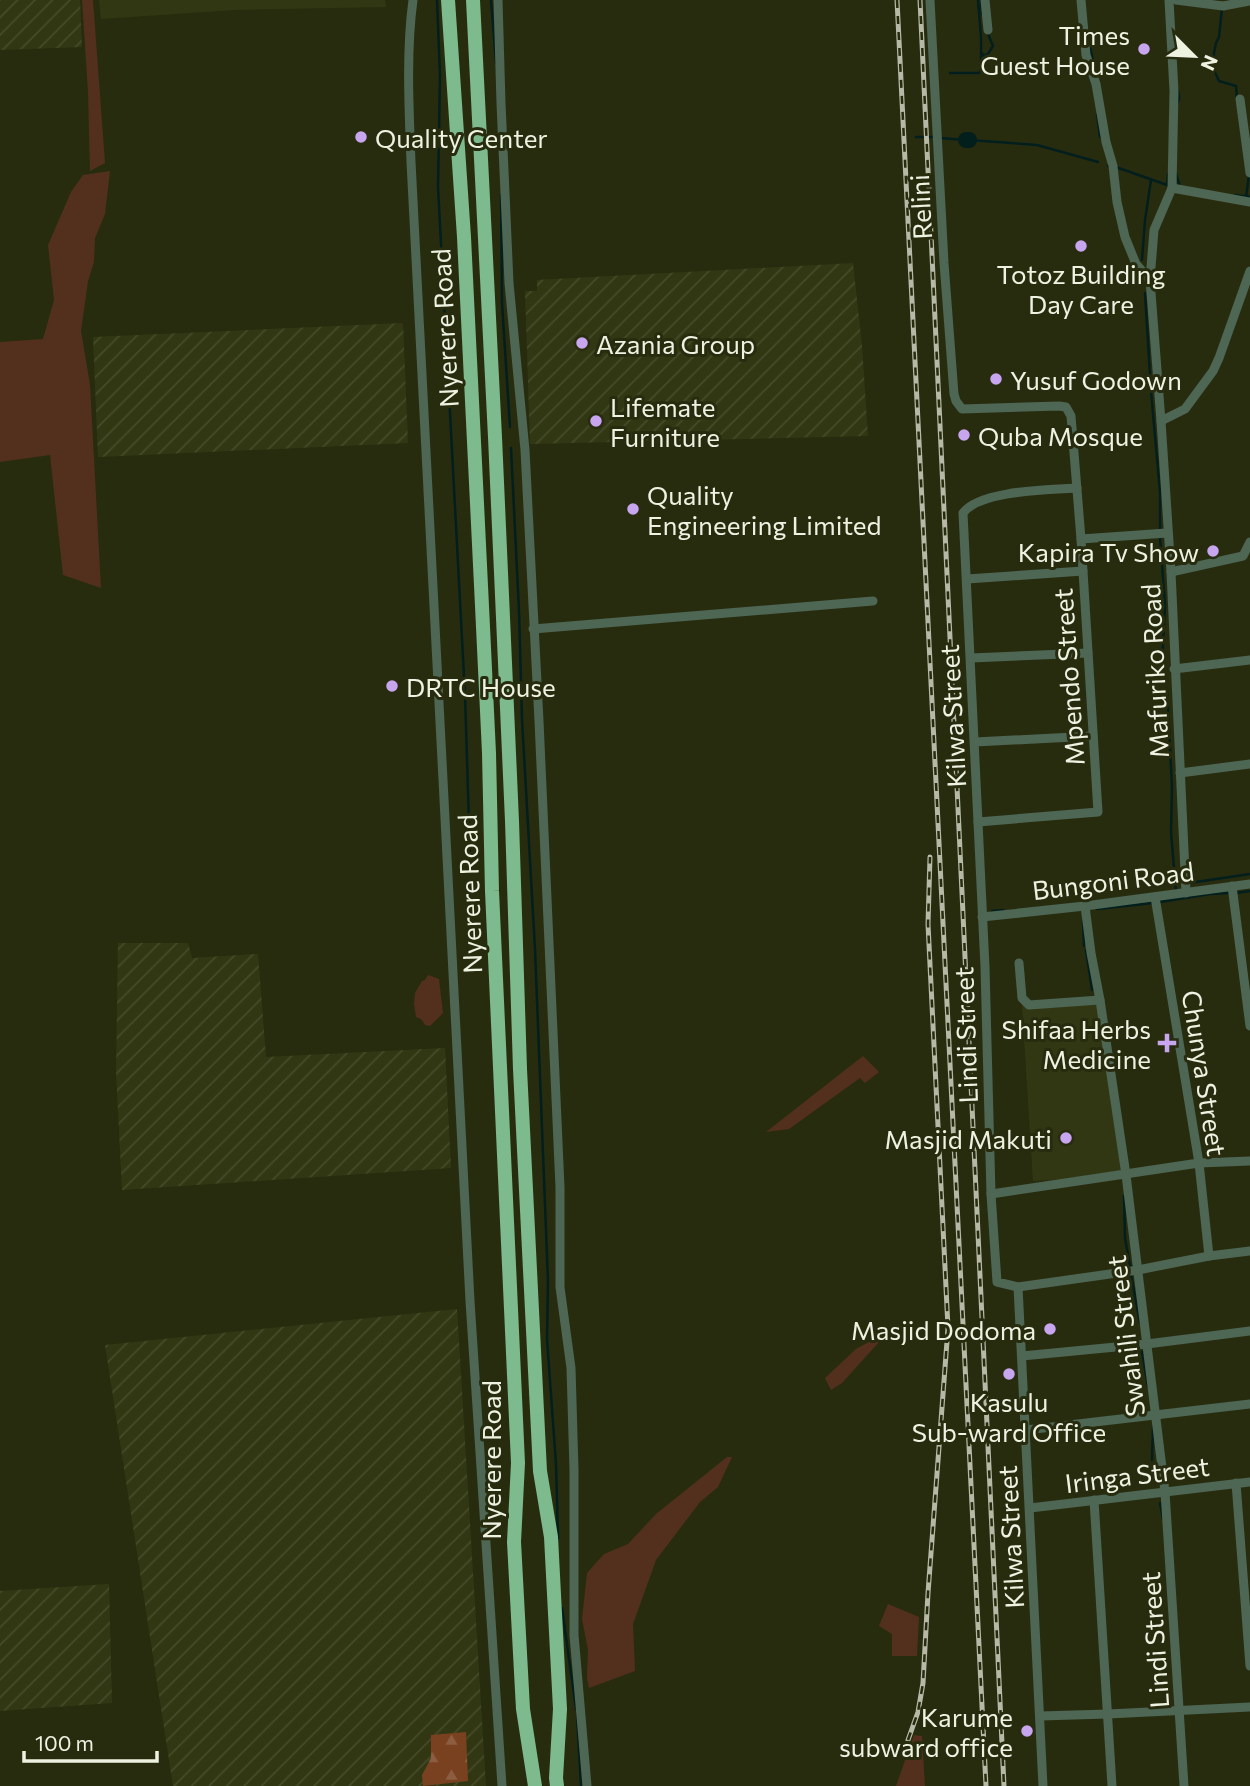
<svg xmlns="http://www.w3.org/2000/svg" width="1250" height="1786" font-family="Commissioner,sans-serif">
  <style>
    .built { fill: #313712 }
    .industrial { fill: url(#industrial-furrows) }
    .grass { fill: #52301d }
    .forest { fill: url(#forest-firs) }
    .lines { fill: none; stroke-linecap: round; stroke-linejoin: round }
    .stream { stroke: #021f1d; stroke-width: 2.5 }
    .river { stroke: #021f1d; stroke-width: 16 }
    .minor { stroke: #4e6654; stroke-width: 9 }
    .highway { stroke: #7dba8d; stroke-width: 14 }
    .rail-casing { stroke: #b5b9a5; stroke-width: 5 }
    .rail { stroke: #282c0f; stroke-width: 2.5; stroke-dasharray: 8; stroke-linecap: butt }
    .poi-dot { fill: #c8a5ef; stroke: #282c0f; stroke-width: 2.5 }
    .labels { text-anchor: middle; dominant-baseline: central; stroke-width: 6; stroke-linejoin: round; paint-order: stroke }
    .poi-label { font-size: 26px; fill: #eef2e1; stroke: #282c0f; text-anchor: start }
    .street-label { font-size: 26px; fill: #eef2e1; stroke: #282c0f }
  </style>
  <defs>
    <pattern id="industrial-furrows" width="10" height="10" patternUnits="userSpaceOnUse" patternTransform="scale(1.75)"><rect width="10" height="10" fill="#313712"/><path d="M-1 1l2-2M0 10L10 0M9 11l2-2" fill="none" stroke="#454b29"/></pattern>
    <pattern id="forest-firs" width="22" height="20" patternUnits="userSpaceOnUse" patternTransform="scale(1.75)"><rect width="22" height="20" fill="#794120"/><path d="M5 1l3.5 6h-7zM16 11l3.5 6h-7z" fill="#8c5d40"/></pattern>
  </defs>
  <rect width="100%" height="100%" fill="#282c0f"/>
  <g class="built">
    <path d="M 99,0 L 385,0 L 386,7 L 235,10 L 101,19 Z"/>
    <path d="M 1022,1005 L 1098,1005 L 1122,1176 L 1033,1181 Z"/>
  </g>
  <g class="industrial">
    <path d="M 0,0 L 80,0 L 82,47 L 0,50 Z"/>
    <path d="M 853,263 L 862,346 L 868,436 L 530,444 L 525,291 L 537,291 L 537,280 Z"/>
    <path d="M 403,323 L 408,443 L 98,457 L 93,337 Z"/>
    <path d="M 118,943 L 188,943 L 192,958 L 258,954 L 266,1057 L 445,1048 L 451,1168 L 122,1190 L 116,1071 Z"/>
    <path d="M 457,1309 L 486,1786 L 173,1786 L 105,1345 Z"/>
    <path d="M 109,1584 L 112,1703 L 0,1711 L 0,1591 Z"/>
  </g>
  <g class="grass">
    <path d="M 82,0 L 93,0 L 105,163 L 90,171 L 88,92 Z"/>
    <path d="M 110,171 L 105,214 L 95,238 L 94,262 L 88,281 L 81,331 L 90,385 L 101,588 L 63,575 L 50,455 L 0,462 L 0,342 L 43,339 L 54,300 L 48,245 L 71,192 L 83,175 Z"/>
    <path d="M 428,975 L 439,979 L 443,1013 L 430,1026 L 425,1025 L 421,1019 L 416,1017 L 414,1004 L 415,993 L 422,981 L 425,980 Z"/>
    <path d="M 863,1056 L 879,1072 L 865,1083 L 860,1078 L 789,1129 L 766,1132 Z"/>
    <path d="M 889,1331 L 842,1383 L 831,1390 L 825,1378 L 856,1349 Z"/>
    <path d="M 727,1457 L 732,1457 L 718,1487 L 700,1502 L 656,1560 L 633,1624 L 635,1671 L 589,1688 L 587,1678 L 588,1650 L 582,1619 L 587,1573 L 604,1554 L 628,1544 L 656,1514 Z"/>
    <path d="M 888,1604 L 919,1617 L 917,1656 L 892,1656 L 892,1634 L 879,1626 Z"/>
    <path d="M 914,1735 L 922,1736 L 925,1786 L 896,1786 Z"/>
  </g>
  <path class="forest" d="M 466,1732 L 468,1781 L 423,1786 L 422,1775 L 431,1758 L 431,1735 Z"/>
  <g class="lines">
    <g class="stream">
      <path d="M 437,0 L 440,75 L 438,187 L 465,695 L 470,856"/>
      <path d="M 491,0 L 496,63"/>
      <path d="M 981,0 L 982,14"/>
      <path d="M 1222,8 L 1219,37 L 1216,43 L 1214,53 L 1214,70 L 1219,81 L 1236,86 L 1237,100"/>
      <path d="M 1175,34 L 1176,52"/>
      <path d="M 1089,42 L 1094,66"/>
      <path d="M 982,53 L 983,56 L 988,54 L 993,46 L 988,34"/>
      <path d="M 950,73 L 979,73 L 981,70 L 981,37 L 978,0"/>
      <path d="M 1177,104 L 1179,99 L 1178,90"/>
      <path d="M 1097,114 L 1100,137"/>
      <path d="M 916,137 L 934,137"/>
      <path d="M 940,138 L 966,140"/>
      <path d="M 969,140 L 1037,145 L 1098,162"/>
      <path d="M 1108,166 L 1113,166 L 1167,185"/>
      <path d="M 1176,173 L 1180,187"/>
      <path d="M 1167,185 L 1168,174"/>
      <path d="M 501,195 L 502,303 L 510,427"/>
      <path d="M 1235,195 L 1250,197"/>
      <path d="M 1246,197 L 1249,175"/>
      <path d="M 1142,260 L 1145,220 L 1151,180"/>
      <path d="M 1145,293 L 1151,391 L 1160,492 L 1160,530"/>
      <path d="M 511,448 L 519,611 L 522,719 L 535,949 L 548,1281 L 547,1339 L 556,1464 L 558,1538"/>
      <path d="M 1160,537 L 1165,605 L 1162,664"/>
      <path d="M 1163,667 L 1166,679"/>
      <path d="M 1167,689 L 1172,787 L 1171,832 L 1176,892"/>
      <path d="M 1189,883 L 1250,874"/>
      <path d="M 1236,893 L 1250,891"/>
      <path d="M 1160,902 L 1210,894 L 1229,893"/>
      <path d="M 1097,909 L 1153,903"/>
      <path d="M 992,911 L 1003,910"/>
      <path d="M 1083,921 L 1084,946"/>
      <path d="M 1086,950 L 1092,990"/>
      <path d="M 1124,1196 L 1125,1238 L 1130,1266 L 1133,1266"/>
      <path d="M 1131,1275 L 1140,1323"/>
      <path d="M 1145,1352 L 1142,1352 L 1148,1386"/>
      <path d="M 1152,1460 L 1153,1426"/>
      <path d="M 1154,1471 L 1155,1483"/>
      <path d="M 1160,1503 L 1163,1519"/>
      <path d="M 562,1608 L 576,1709"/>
      <path d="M 577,1715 L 581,1786"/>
    </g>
    <path class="river" d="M 966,140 L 969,140"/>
    <g class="minor">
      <path d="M 413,0 C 406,51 409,110 411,162 L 470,1301 L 502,1786"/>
      <path d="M 498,0 L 501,103 L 509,283 L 525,450 L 539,721 L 560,1187 L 560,1287 L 571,1368 L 574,1470 L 574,1635 L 587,1786"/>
      <path d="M 930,0 L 944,263 L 954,394 L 956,401 L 962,409 L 1059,406 L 1066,407 L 1071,416 L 1081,539 L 1098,812 L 978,822"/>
      <path d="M 985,0 L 988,30"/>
      <path d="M 1081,0 L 1086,55 L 1096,84 L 1106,142 L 1113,166 L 1117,202 L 1125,237 L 1136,264 L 1150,280"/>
      <path d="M 1169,0 L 1174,91 L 1172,188 L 1154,230 L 1150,280 L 1161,421 L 1171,572 L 1186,893"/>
      <path d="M 1176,0 L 1223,6 L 1250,1"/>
      <path d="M 1240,99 L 1250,173"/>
      <path d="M 1172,188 L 1250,202"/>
      <path d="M 1161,421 L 1185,409 L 1213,371 L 1219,358 L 1250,271"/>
      <path d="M 1077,488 C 1049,490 980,490 963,513 L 985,967 L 991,1194 L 997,1282 L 1018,1287 L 1138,1270 L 1209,1256 L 1250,1251"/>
      <path d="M 1081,539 L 1167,533"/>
      <path d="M 1171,572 L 1243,556 L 1250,542"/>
      <path d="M 967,579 L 1083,571"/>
      <path d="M 533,629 L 873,601"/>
      <path d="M 971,658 L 1088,653"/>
      <path d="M 1174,669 L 1250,660"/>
      <path d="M 975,742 L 1093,736"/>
      <path d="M 1180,773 L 1250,764"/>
      <path d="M 1232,886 L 1250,1026"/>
      <path d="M 1155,897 L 1199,1163 L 1209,1256"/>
      <path d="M 1085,906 L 1091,953 L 1100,1000 L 1126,1175 L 1165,1492 L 1184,1786"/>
      <path d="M 982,917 L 1085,906 L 1250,884"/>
      <path d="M 1019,963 L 1022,998 L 1029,1005 L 1100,1000"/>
      <path d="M 991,1194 L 1199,1163 L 1250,1161"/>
      <path d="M 1018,1287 L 1043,1786"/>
      <path d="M 1022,1356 L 1147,1344 L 1250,1331"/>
      <path d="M 1026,1430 L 1250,1404"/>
      <path d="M 1236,1483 L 1250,1666"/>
      <path d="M 1094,1500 L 1112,1786"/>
      <path d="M 1030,1508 L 1250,1482"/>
      <path d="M 1040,1716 L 1108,1714 L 1250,1707"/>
    </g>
    <g class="highway">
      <path d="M 448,0 L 464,237 L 482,606 L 489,753 L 492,891 L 518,1463 L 514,1542 L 523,1709 L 535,1786"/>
      <path d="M 473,0 L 495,437 L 512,821 L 520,1069 L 540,1471 L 551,1537 L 560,1709 L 556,1778 L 557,1786"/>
    </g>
    <defs>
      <g id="rail">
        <path d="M 897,0 L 986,1786"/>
        <path d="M 920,0 L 1004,1786"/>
        <path d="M 908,1740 L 918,1712 L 923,1683 L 928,1593 L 948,1328 L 928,924 L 930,857"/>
      </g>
    </defs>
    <use href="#rail" class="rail-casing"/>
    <use href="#rail" class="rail"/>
  </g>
  <g class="poi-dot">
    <circle cx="1144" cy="49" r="7"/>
    <circle cx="361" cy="137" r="7"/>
    <circle cx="1081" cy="246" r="7"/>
    <circle cx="582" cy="343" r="7"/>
    <circle cx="996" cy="379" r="7"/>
    <circle cx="596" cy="421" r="7"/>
    <circle cx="964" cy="435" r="7"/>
    <circle cx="633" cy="509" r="7"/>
    <circle cx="1213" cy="551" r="7"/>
    <circle cx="392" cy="686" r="7"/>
    <path d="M1163.5 1032.5h7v7h7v7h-7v7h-7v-7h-7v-7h7z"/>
    <circle cx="1066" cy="1138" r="7"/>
    <circle cx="1050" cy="1329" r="7"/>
    <circle cx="1009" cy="1374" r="7"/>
    <circle cx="1027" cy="1731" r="7"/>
  </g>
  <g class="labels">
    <g class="poi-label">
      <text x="1130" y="34" text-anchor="end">Times<tspan x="1130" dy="30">Guest House</tspan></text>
      <text x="375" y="137">Quality Center</text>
      <text x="1081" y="273" text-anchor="middle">Totoz Building<tspan x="1081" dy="30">Day Care</tspan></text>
      <text x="596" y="343">Azania Group</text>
      <text x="1010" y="379">Yusuf Godown</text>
      <text x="610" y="406">Lifemate<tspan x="610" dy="30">Furniture</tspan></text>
      <text x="978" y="435">Quba Mosque</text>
      <text x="647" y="494">Quality<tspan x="647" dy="30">Engineering Limited</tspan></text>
      <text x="1199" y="551" text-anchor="end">Kapira Tv Show</text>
      <text x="406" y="686">DRTC House</text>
      <text x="1151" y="1028" text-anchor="end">Shifaa Herbs<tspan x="1151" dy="30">Medicine</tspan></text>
      <text x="1052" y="1138" text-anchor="end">Masjid Makuti</text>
      <text x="1036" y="1329" text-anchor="end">Masjid Dodoma</text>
      <text x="1009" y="1401" text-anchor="middle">Kasulu<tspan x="1009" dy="30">Sub-ward Office</tspan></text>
      <text x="1013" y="1716" text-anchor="end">Karume<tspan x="1013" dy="30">subward office</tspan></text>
    </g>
    <g class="street-label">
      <text transform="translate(920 207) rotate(-93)">Relini</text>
      <text transform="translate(444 328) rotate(-93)">Nyerere Road</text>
      <text transform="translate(1154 671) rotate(-93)">Mafuriko Road</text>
      <text transform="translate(1068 677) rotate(-94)">Mpendo Street</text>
      <text transform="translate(952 716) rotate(-93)">Kilwa Street</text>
      <text transform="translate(1113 880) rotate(-7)">Bungoni Road</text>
      <text transform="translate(469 894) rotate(-92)">Nyerere Road</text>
      <text transform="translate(965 1035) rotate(-92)">Lindi Street</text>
      <text transform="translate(1205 1073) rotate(81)">Chunya Street</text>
      <text transform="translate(1125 1336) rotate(-97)">Swahili Street</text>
      <text transform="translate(490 1460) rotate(-90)">Nyerere Road</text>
      <text transform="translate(1137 1474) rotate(-7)">Iringa Street</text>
      <text transform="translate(1010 1537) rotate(-93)">Kilwa Street</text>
      <text transform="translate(1154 1640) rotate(-94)">Lindi Street</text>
    </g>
  </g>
  <g transform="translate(1194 56) rotate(114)" stroke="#282c0f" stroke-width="5" paint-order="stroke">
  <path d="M0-5L12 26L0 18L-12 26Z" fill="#eef2e1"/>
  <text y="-10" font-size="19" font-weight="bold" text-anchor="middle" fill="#eef2e1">N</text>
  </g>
  <path d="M24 1751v10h133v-10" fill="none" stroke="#eef2e1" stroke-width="3.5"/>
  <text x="35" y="1751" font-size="21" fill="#eef2e1" stroke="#282c0f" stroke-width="5" paint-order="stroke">100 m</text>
</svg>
